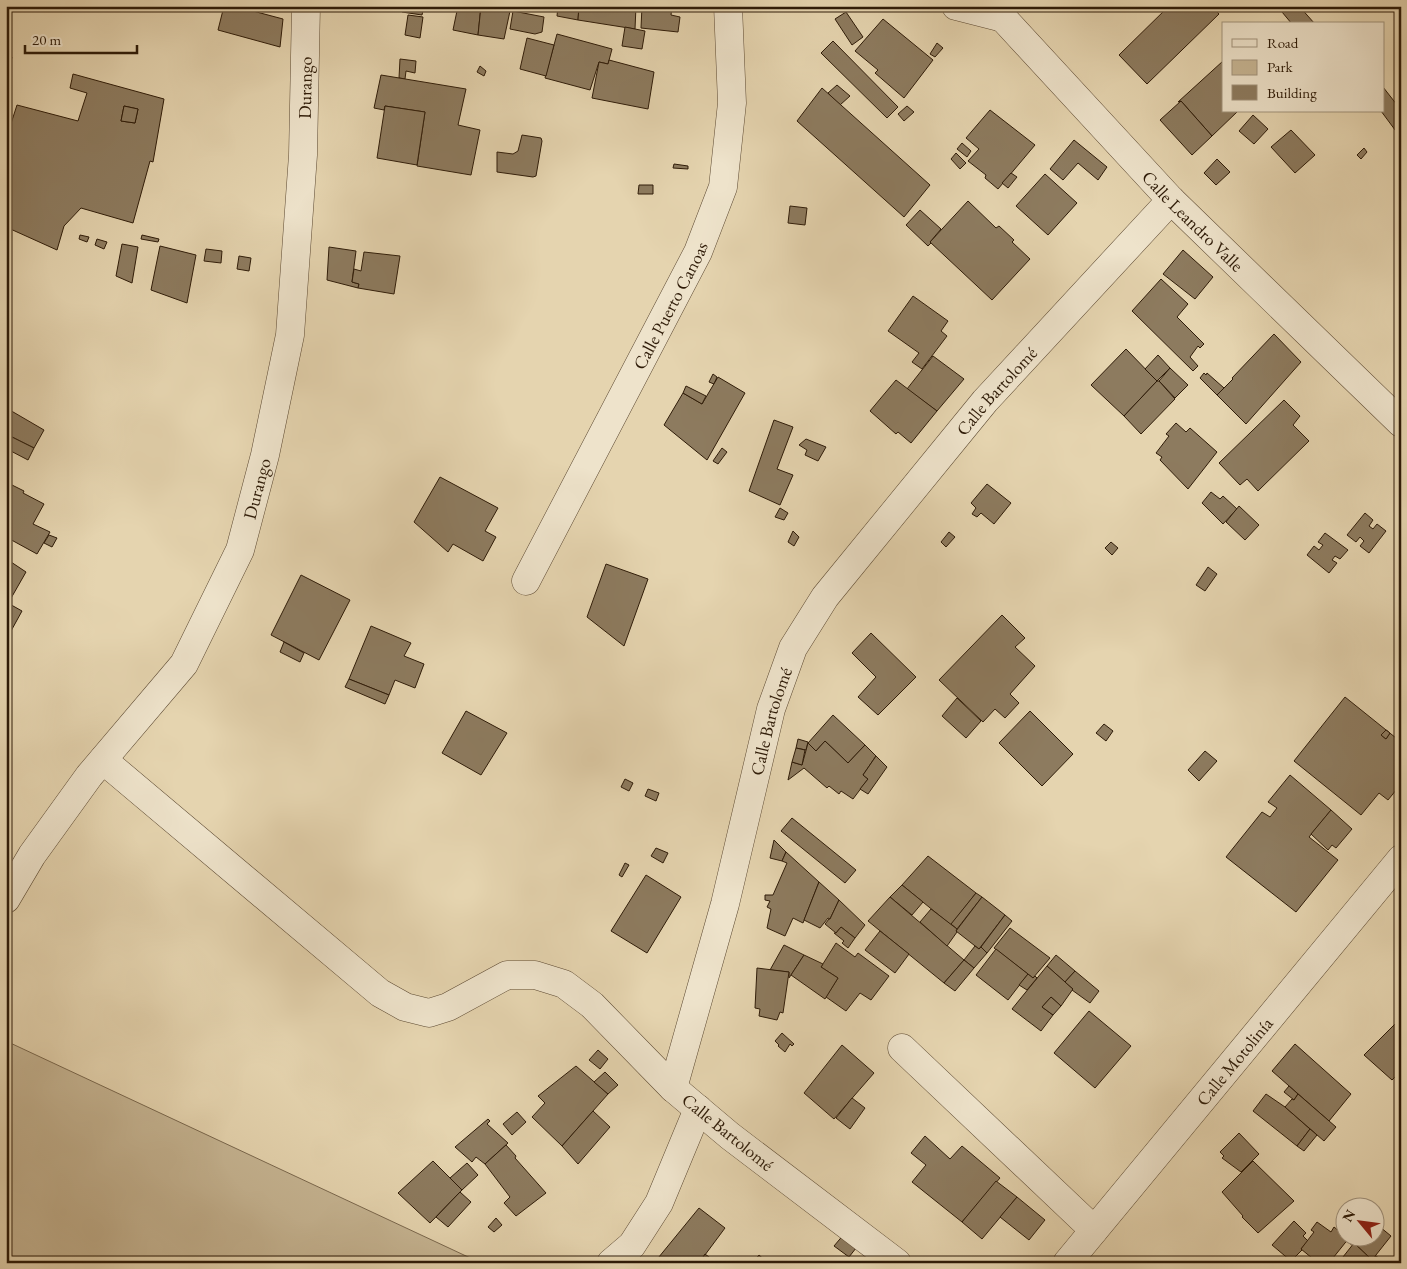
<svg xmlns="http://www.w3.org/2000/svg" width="1407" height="1269" font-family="'EB Garamond',serif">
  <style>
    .green { fill: #c6b593; stroke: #7a684e }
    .building { fill: #8d7b5f; stroke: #2e1b08; fill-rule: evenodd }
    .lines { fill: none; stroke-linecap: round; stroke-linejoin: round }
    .minor-casing { stroke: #5c4932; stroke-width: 29 }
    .minor { stroke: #eee3cb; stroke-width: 28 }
    .labels { text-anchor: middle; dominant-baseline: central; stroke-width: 4; stroke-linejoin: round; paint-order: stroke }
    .street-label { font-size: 18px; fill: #2e1b08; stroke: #eee3cb }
  </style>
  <rect width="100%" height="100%" fill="#e5d4af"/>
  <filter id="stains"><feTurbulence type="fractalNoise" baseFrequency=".004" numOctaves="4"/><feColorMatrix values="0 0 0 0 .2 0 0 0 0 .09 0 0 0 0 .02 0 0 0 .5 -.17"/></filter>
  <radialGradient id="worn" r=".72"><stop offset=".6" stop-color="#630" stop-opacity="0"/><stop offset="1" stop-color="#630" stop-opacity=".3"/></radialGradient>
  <path class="green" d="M 6,1041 L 481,1263 L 6,1263 Z"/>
  <g class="building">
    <path d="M 224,6 L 234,6 L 283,19 L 280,47 L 218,30 Z"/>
    <path d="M 402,6 L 424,6 L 422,15 L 402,12 Z"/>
    <path d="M 458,6 L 481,6 L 478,35 L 453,30 Z"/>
    <path d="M 481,6 L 491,6 L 510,11 L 504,39 L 478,35 Z"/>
    <path d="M 558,6 L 579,6 L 578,20 L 557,16 Z"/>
    <path d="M 579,6 L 636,6 L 635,29 L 578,20 Z"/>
    <path d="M 642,6 L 672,6 L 671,15 L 680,17 L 678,32 L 641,28 Z"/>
    <path d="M 1169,6 L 1212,6 L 1219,14 L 1147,84 L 1119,55 Z"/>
    <path d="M 1277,6 L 1299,6 L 1315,24 L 1292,24 Z"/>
    <path d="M 513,11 L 544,17 L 542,32 L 535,34 L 510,29 Z"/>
    <path d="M 846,12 L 863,37 L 852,45 L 835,19 Z"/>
    <path d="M 408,15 L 423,17 L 420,38 L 405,35 Z"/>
    <path d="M 883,19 L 933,60 L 904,98 L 875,73 L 878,70 L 855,51 Z"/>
    <path d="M 625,27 L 645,31 L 642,49 L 622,46 Z"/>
    <path d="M 557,34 L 612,49 L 608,64 L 599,62 L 590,90 L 545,78 Z"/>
    <path d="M 527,38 L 554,45 L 546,76 L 520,69 Z"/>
    <path d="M 833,41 L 898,107 L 887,118 L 821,53 Z"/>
    <path d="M 937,43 L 943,48 L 935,57 L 930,54 Z"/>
    <path d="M 6,55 L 12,57 L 7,80 L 6,80 Z"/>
    <path d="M 400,59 L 416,61 L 415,73 L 406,71 L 405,79 L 399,78 Z"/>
    <path d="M 609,60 L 654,72 L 648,109 L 592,98 L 599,62 L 608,64 Z"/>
    <path d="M 1223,61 L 1223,111 L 1238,111 L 1212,136 L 1181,101 L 1178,102 Z"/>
    <path d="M 480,66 L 486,71 L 484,76 L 477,72 Z"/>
    <path d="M 73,74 L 164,99 L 153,162 L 150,161 L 133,223 L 81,208 L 64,226 L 57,250 L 6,227 L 6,139 L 17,105 L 78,121 L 87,93 L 70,88 ZM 124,106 L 138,109 L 135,123 L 121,121 Z"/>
    <path d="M 381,75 L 466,89 L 458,125 L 480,130 L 471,175 L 417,166 L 425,112 L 385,106 L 384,110 L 374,108 Z"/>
    <path d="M 837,85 L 850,96 L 840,105 L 828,93 Z"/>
    <path d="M 1383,87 L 1401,110 L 1401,138 L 1381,111 L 1383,111 Z"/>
    <path d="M 822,88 L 930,185 L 904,217 L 797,121 Z"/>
    <path d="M 1181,101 L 1212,136 L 1192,155 L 1160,120 Z"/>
    <path d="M 124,106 L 138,109 L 135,123 L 121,121 Z"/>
    <path d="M 385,106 L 425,112 L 417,165 L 377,158 Z"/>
    <path d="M 907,106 L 914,112 L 904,121 L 898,114 Z"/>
    <path d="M 990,110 L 1035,145 L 998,189 L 985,178 L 986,175 L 968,161 L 979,149 L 966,138 Z"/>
    <path d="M 1253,115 L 1268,129 L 1254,144 L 1239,131 Z"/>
    <path d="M 1291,130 L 1315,155 L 1295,173 L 1271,147 Z"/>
    <path d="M 522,135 L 541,138 L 542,141 L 536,176 L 533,177 L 497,172 L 497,152 L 513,154 L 518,151 Z"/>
    <path d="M 1074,140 L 1107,167 L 1098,180 L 1078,163 L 1063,180 L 1050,169 Z"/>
    <path d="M 962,143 L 971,151 L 967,157 L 957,149 Z"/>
    <path d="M 1364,148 L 1367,152 L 1361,159 L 1357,155 Z"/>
    <path d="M 956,153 L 966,163 L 960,169 L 951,159 Z"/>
    <path d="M 1217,159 L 1230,172 L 1216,185 L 1204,173 Z"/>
    <path d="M 674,164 L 688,166 L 688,169 L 673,168 Z"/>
    <path d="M 1011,173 L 1017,177 L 1008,188 L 1002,183 Z"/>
    <path d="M 1045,174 L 1077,203 L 1048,235 L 1016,206 Z"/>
    <path d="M 639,185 L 653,185 L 653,194 L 638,194 Z"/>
    <path d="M 968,201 L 996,228 L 999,226 L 1014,240 L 1012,242 L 1030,259 L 992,300 L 930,242 Z"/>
    <path d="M 790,206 L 807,208 L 805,225 L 788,223 Z"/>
    <path d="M 920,210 L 941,229 L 930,242 L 931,243 L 928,246 L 906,225 Z"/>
    <path d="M 80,235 L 89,237 L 87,242 L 79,239 Z"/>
    <path d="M 142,235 L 159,239 L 158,242 L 141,239 Z"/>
    <path d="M 97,239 L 107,242 L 104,249 L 95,245 Z"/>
    <path d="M 122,244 L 138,247 L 132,283 L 116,276 Z"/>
    <path d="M 160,246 L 196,255 L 187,303 L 151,290 Z"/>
    <path d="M 329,247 L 356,251 L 352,282 L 359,284 L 358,288 L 327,280 Z"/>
    <path d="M 206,249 L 222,251 L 221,263 L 204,261 Z"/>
    <path d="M 1183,250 L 1213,277 L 1195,299 L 1163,274 Z"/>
    <path d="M 364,252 L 400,256 L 394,294 L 358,288 L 359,284 L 352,282 L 354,269 L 361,271 Z"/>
    <path d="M 239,256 L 251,258 L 249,271 L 237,269 Z"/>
    <path d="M 1161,279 L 1188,304 L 1177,317 L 1204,344 L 1200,348 L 1198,346 L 1190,357 L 1198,366 L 1193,371 L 1132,311 Z"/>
    <path d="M 913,296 L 948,321 L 941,331 L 947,336 L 922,369 L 912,362 L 919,353 L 888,331 Z"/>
    <path d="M 1274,334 L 1301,362 L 1246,424 L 1217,395 L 1233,379 L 1232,378 Z"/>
    <path d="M 1126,349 L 1157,381 L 1124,416 L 1091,385 Z"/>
    <path d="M 1158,355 L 1170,368 L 1157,381 L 1145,369 Z"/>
    <path d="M 933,356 L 964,379 L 937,411 L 907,389 Z"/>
    <path d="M 1170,368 L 1188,385 L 1175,398 L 1159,381 Z"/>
    <path d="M 1204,373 L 1206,375 L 1207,373 L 1224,388 L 1217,395 L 1200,378 Z"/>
    <path d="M 713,374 L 717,377 L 714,384 L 709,382 Z"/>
    <path d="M 718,377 L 745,393 L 707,460 L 664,425 L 683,393 L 702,404 Z"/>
    <path d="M 896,380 L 937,411 L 911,443 L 898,432 L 896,434 L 870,411 Z"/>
    <path d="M 1157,381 L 1159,381 L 1175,399 L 1141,434 L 1124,416 Z"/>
    <path d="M 686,386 L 706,396 L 702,404 L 683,393 Z"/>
    <path d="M 1284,400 L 1300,416 L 1293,425 L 1309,441 L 1258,491 L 1247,479 L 1240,485 L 1219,463 Z"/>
    <path d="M 6,405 L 9,407 L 8,409 L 44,430 L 34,448 L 6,434 Z"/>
    <path d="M 774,420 L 793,427 L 777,469 L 793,475 L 780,505 L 749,491 Z"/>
    <path d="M 1176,423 L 1186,432 L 1190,428 L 1217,452 L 1188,489 L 1160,460 L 1162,457 L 1156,453 L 1169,436 L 1166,434 Z"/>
    <path d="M 12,437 L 34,448 L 28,460 L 7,449 Z"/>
    <path d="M 806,439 L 826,447 L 818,461 L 805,455 L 807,450 L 799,445 Z"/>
    <path d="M 722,448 L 727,452 L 718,464 L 713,461 Z"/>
    <path d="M 440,477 L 498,508 L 485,531 L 496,537 L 483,561 L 453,544 L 448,552 L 414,522 Z"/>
    <path d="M 6,482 L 24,491 L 23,493 L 44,504 L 33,524 L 50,532 L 37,554 L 6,537 Z"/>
    <path d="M 987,484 L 1011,503 L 994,524 L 981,513 L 977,517 L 972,514 L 976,508 L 971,503 Z"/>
    <path d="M 1211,492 L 1220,499 L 1223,496 L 1237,509 L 1223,524 L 1202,503 Z"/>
    <path d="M 1239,506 L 1259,525 L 1245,540 L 1226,522 Z"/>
    <path d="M 780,508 L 788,513 L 784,520 L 775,517 Z"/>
    <path d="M 1365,513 L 1373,520 L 1369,526 L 1373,529 L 1377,524 L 1386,531 L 1369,553 L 1360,546 L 1364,541 L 1360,537 L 1356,542 L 1347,535 Z"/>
    <path d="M 793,531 L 799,537 L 794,546 L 788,542 Z"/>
    <path d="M 949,532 L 955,537 L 946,547 L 941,542 Z"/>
    <path d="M 1325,533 L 1348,550 L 1340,559 L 1335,556 L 1332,560 L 1337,563 L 1329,573 L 1307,555 L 1314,546 L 1319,550 L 1323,545 L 1318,542 Z"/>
    <path d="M 49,535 L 57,538 L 52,547 L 44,543 Z"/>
    <path d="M 1111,542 L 1118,548 L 1112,555 L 1105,548 Z"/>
    <path d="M 8,560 L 26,572 L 10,600 L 6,598 L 6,563 Z"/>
    <path d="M 606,564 L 648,579 L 624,646 L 587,617 Z"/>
    <path d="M 1208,567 L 1217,574 L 1205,591 L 1196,585 Z"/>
    <path d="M 301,575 L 350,600 L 319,660 L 271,635 Z"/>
    <path d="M 6,602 L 22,611 L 11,631 L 6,628 Z"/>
    <path d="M 1002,615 L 1025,638 L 1015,647 L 1035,666 L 1010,694 L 1019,703 L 1005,718 L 995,709 L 983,722 L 939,680 Z"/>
    <path d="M 371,626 L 411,643 L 404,656 L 424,664 L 415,688 L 395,680 L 389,695 L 349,679 Z"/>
    <path d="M 871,633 L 916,677 L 878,715 L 858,697 L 876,677 L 852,653 Z"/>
    <path d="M 284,642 L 304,653 L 300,662 L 280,652 Z"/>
    <path d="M 349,679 L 389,695 L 385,704 L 345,687 Z"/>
    <path d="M 1345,697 L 1401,742 L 1401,767 L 1398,771 L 1401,773 L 1401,784 L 1388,800 L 1379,793 L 1361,815 L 1294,761 ZM 1386,730 L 1390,733 L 1386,739 L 1381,735 Z"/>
    <path d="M 957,698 L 981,721 L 966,738 L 942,716 Z"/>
    <path d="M 466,711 L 507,733 L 481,775 L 442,753 Z"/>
    <path d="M 1030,711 L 1073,754 L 1042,786 L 999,743 Z"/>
    <path d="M 833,715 L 865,745 L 848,763 L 825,741 L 816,751 L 808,743 Z"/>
    <path d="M 1104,724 L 1113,731 L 1106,741 L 1096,733 Z"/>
    <path d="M 1386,730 L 1390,733 L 1386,739 L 1381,735 Z"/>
    <path d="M 798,739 L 808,742 L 806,750 L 796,748 Z"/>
    <path d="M 825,741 L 848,763 L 865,745 L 876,756 L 863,775 L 868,779 L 853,799 L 841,791 L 839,794 L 829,786 L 827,788 L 804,768 L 788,780 L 792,762 L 802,765 L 808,743 L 816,751 Z"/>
    <path d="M 796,748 L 805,750 L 802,765 L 792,762 Z"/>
    <path d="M 1205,751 L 1217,761 L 1199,781 L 1188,770 Z"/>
    <path d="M 876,756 L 887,767 L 868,794 L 860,789 L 868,779 L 863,775 Z"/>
    <path d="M 1290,775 L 1331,810 L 1309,837 L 1338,860 L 1296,912 L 1226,857 L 1262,812 L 1270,817 L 1277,808 L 1268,802 Z"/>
    <path d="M 625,779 L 633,783 L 629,791 L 621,787 Z"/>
    <path d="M 648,789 L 659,793 L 656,801 L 645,796 Z"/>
    <path d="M 1331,810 L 1352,829 L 1336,848 L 1332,845 L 1328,850 L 1311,834 Z"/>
    <path d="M 792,818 L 856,870 L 845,883 L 781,831 Z"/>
    <path d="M 774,840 L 786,852 L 782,861 L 770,858 Z"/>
    <path d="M 656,848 L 668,853 L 663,863 L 651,856 Z"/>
    <path d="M 786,852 L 819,882 L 803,923 L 793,918 L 785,936 L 767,928 L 771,909 L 767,907 L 770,901 L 765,900 L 765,895 L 773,895 L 787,863 L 782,861 Z"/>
    <path d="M 928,856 L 976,893 L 951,925 L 902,885 Z"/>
    <path d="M 625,863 L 629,865 L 622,877 L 619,875 Z"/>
    <path d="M 646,875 L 681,897 L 647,953 L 611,931 Z"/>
    <path d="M 819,882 L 839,900 L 830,919 L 828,918 L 820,928 L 804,920 Z"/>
    <path d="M 902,885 L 923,902 L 912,915 L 890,897 Z"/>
    <path d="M 976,893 L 982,897 L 957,929 L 951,924 Z"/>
    <path d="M 890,897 L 964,960 L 944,983 L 868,921 Z"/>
    <path d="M 982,897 L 1005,915 L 979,949 L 956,931 Z"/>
    <path d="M 839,900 L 865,925 L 855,938 L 841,927 L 836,933 L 825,924 L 829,919 L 830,919 Z"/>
    <path d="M 931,909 L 957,929 L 956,931 L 957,932 L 947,946 L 920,922 Z"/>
    <path d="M 1005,915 L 1012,921 L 987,953 L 981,947 Z"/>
    <path d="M 841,927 L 855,938 L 848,948 L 842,943 L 844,941 L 834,933 L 836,933 Z"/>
    <path d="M 1010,928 L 1050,958 L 1033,978 L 994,948 Z"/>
    <path d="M 880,931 L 909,954 L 895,973 L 865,950 Z"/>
    <path d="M 836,943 L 855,957 L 858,953 L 889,976 L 871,1000 L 860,993 L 846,1011 L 826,997 L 838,978 L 821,967 Z"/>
    <path d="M 784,945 L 804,955 L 791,975 L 789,978 L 789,972 L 770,970 Z"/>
    <path d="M 975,946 L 979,949 L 981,947 L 987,953 L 974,968 L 964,960 Z"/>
    <path d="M 996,949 L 1028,974 L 1008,1000 L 976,975 Z"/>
    <path d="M 804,955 L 823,964 L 821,967 L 838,978 L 825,999 L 791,975 Z"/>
    <path d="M 1056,955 L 1075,971 L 1065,982 L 1047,966 Z"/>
    <path d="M 964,960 L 974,968 L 955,991 L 944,983 Z"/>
    <path d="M 1047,966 L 1073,989 L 1061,1006 L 1051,997 L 1042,1007 L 1053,1015 L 1041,1031 L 1012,1009 Z"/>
    <path d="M 757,968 L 789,972 L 783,1013 L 780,1012 L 777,1020 L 759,1016 L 760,1009 L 755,1008 Z"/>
    <path d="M 1075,971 L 1099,991 L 1090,1003 L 1072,990 L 1073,989 L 1065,982 Z"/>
    <path d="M 1028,974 L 1033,978 L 1035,976 L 1037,978 L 1027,990 L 1019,985 Z"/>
    <path d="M 1051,997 L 1061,1006 L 1053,1015 L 1042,1007 Z"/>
    <path d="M 1089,1011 L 1131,1046 L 1095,1088 L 1054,1053 Z"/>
    <path d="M 1399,1020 L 1401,1021 L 1401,1071 L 1392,1080 L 1364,1055 Z"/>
    <path d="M 782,1033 L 794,1044 L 792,1046 L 790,1044 L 785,1052 L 778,1046 L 779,1045 L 775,1041 Z"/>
    <path d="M 1295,1044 L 1351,1094 L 1329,1121 L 1272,1071 Z"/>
    <path d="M 842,1045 L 874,1073 L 834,1119 L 804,1093 Z"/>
    <path d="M 598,1050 L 608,1059 L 600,1069 L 589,1060 Z"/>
    <path d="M 576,1066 L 608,1094 L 562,1146 L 532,1117 L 545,1103 L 538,1096 Z"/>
    <path d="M 605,1072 L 618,1085 L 608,1094 L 594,1082 Z"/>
    <path d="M 1289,1086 L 1298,1094 L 1294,1100 L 1284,1092 Z"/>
    <path d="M 1266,1094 L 1285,1107 L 1310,1129 L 1297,1146 L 1253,1111 Z"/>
    <path d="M 1298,1094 L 1336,1127 L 1324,1141 L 1285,1107 L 1292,1099 L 1294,1100 Z"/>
    <path d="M 852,1098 L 865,1108 L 850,1129 L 836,1118 Z"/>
    <path d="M 593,1111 L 610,1127 L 578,1164 L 562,1146 Z"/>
    <path d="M 517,1112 L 526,1122 L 512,1135 L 503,1124 Z"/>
    <path d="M 488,1119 L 490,1121 L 487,1124 L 508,1143 L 485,1164 L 476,1157 L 472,1162 L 455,1147 Z"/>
    <path d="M 1310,1129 L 1317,1135 L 1304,1151 L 1297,1146 Z"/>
    <path d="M 1239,1133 L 1259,1154 L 1241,1172 L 1222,1158 L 1224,1156 L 1220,1152 Z"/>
    <path d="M 925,1136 L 950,1159 L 962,1146 L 1000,1178 L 962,1222 L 912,1182 L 926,1165 L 911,1153 Z"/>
    <path d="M 506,1145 L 516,1156 L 515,1158 L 546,1193 L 516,1216 L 504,1203 L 510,1197 L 485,1164 Z"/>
    <path d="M 433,1161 L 462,1190 L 430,1223 L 398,1193 Z"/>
    <path d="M 1253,1161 L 1294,1201 L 1258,1233 L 1242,1217 L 1243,1216 L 1222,1192 Z"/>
    <path d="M 467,1163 L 478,1175 L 462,1190 L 450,1178 Z"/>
    <path d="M 996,1181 L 1017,1197 L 982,1239 L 962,1222 Z"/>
    <path d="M 460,1192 L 471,1202 L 448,1227 L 436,1217 Z"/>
    <path d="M 1017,1197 L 1045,1220 L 1029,1240 L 1000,1217 Z"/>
    <path d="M 699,1208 L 725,1228 L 699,1263 L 654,1263 Z"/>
    <path d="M 496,1218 L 502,1225 L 494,1232 L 488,1227 Z"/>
    <path d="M 1294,1221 L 1306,1233 L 1303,1236 L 1308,1241 L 1301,1249 L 1302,1250 L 1291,1261 L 1272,1245 Z"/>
    <path d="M 1317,1222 L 1331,1232 L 1334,1227 L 1344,1235 L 1344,1236 L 1349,1238 L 1329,1263 L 1318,1263 L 1301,1249 L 1314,1232 L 1311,1230 Z"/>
    <path d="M 1374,1222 L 1391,1236 L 1372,1260 L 1354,1243 L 1352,1245 L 1349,1243 L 1354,1236 L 1374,1236 Z"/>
    <path d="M 845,1233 L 860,1243 L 849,1257 L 834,1246 Z"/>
    <path d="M 1354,1243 L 1372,1260 L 1376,1256 L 1386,1263 L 1340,1263 L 1339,1262 Z"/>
    <path d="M 705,1254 L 717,1263 L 699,1263 Z"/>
    <path d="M 759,1255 L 768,1263 L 752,1263 Z"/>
  </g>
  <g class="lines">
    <defs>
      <g id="minor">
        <path d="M 956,6 L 1003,18"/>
        <path id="s1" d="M 1003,18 L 1171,200 L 1401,423"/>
        <path id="s2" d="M 526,581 L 698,252 L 723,187 L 732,103 L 728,6"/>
        <path d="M 103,760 L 380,993 L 405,1007 L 429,1013 L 448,1007 L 507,975 L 535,975 L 564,984 L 592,1005 L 673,1088"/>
        <path id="s3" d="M 6,899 L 32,855 L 89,776 L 184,664 L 240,550 L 265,455 L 290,335 L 303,155 L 306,6"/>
        <path d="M 902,1048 L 1094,1230"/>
        <path d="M 611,1263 L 632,1245 L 659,1203 L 698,1109"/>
        <path id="s4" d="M 897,1263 L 730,1136 L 673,1088 L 725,904 L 771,709 L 793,648 L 825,597 L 985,401 L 1171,200"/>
        <path id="s5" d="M 1067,1263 L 1401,859"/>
      </g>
    </defs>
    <use href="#minor" class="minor-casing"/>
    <use href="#minor" class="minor"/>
  </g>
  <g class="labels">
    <g class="street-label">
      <text stroke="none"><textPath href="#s3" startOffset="891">Durango</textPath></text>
      <text stroke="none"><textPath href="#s1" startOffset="278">Calle Leandro Valle</textPath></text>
      <text stroke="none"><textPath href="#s2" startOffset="311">Calle Puerto Canoas</textPath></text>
      <text stroke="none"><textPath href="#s4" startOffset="1069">Calle Bartolomé</textPath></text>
      <text stroke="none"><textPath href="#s3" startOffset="486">Durango</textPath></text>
      <text stroke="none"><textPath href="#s4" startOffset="664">Calle Bartolomé</textPath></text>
      <text stroke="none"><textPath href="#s5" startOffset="262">Calle Motolinía</textPath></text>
      <text transform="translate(728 1132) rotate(39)">Calle Bartolomé</text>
    </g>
  </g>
  <rect width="1407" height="1269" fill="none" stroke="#e5d4af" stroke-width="25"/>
  <rect x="8" y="8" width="1392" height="1254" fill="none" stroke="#2e1b08" stroke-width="2.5"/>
  <rect x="12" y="12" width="1382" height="1244" fill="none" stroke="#2e1b08"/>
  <rect x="1222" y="22" width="162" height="90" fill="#eee3cb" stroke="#a1937d"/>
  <rect x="1232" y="39" width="25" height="8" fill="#eee3cb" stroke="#a1937d"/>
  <text x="1267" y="48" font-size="15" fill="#2e1b08">Road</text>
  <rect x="1232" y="60" width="25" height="15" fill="#c6b593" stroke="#a1937d"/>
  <text x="1267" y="72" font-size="15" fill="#2e1b08">Park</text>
  <rect x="1232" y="85" width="25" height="15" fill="#8d7b5f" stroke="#a1937d"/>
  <text x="1267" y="98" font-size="15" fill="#2e1b08">Building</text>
  <g transform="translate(1360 1222) rotate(299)"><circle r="24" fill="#eee3cb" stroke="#a1937d"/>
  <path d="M0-4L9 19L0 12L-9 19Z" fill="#8f2418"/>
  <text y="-8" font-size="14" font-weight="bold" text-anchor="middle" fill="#2e1b08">N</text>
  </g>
  <path d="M25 45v8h112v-8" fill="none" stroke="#2e1b08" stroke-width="2.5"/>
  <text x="32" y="45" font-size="15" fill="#2e1b08" stroke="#eee3cb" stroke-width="4" paint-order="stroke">20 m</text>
  <rect width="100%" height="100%" filter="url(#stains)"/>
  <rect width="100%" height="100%" fill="url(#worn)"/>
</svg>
